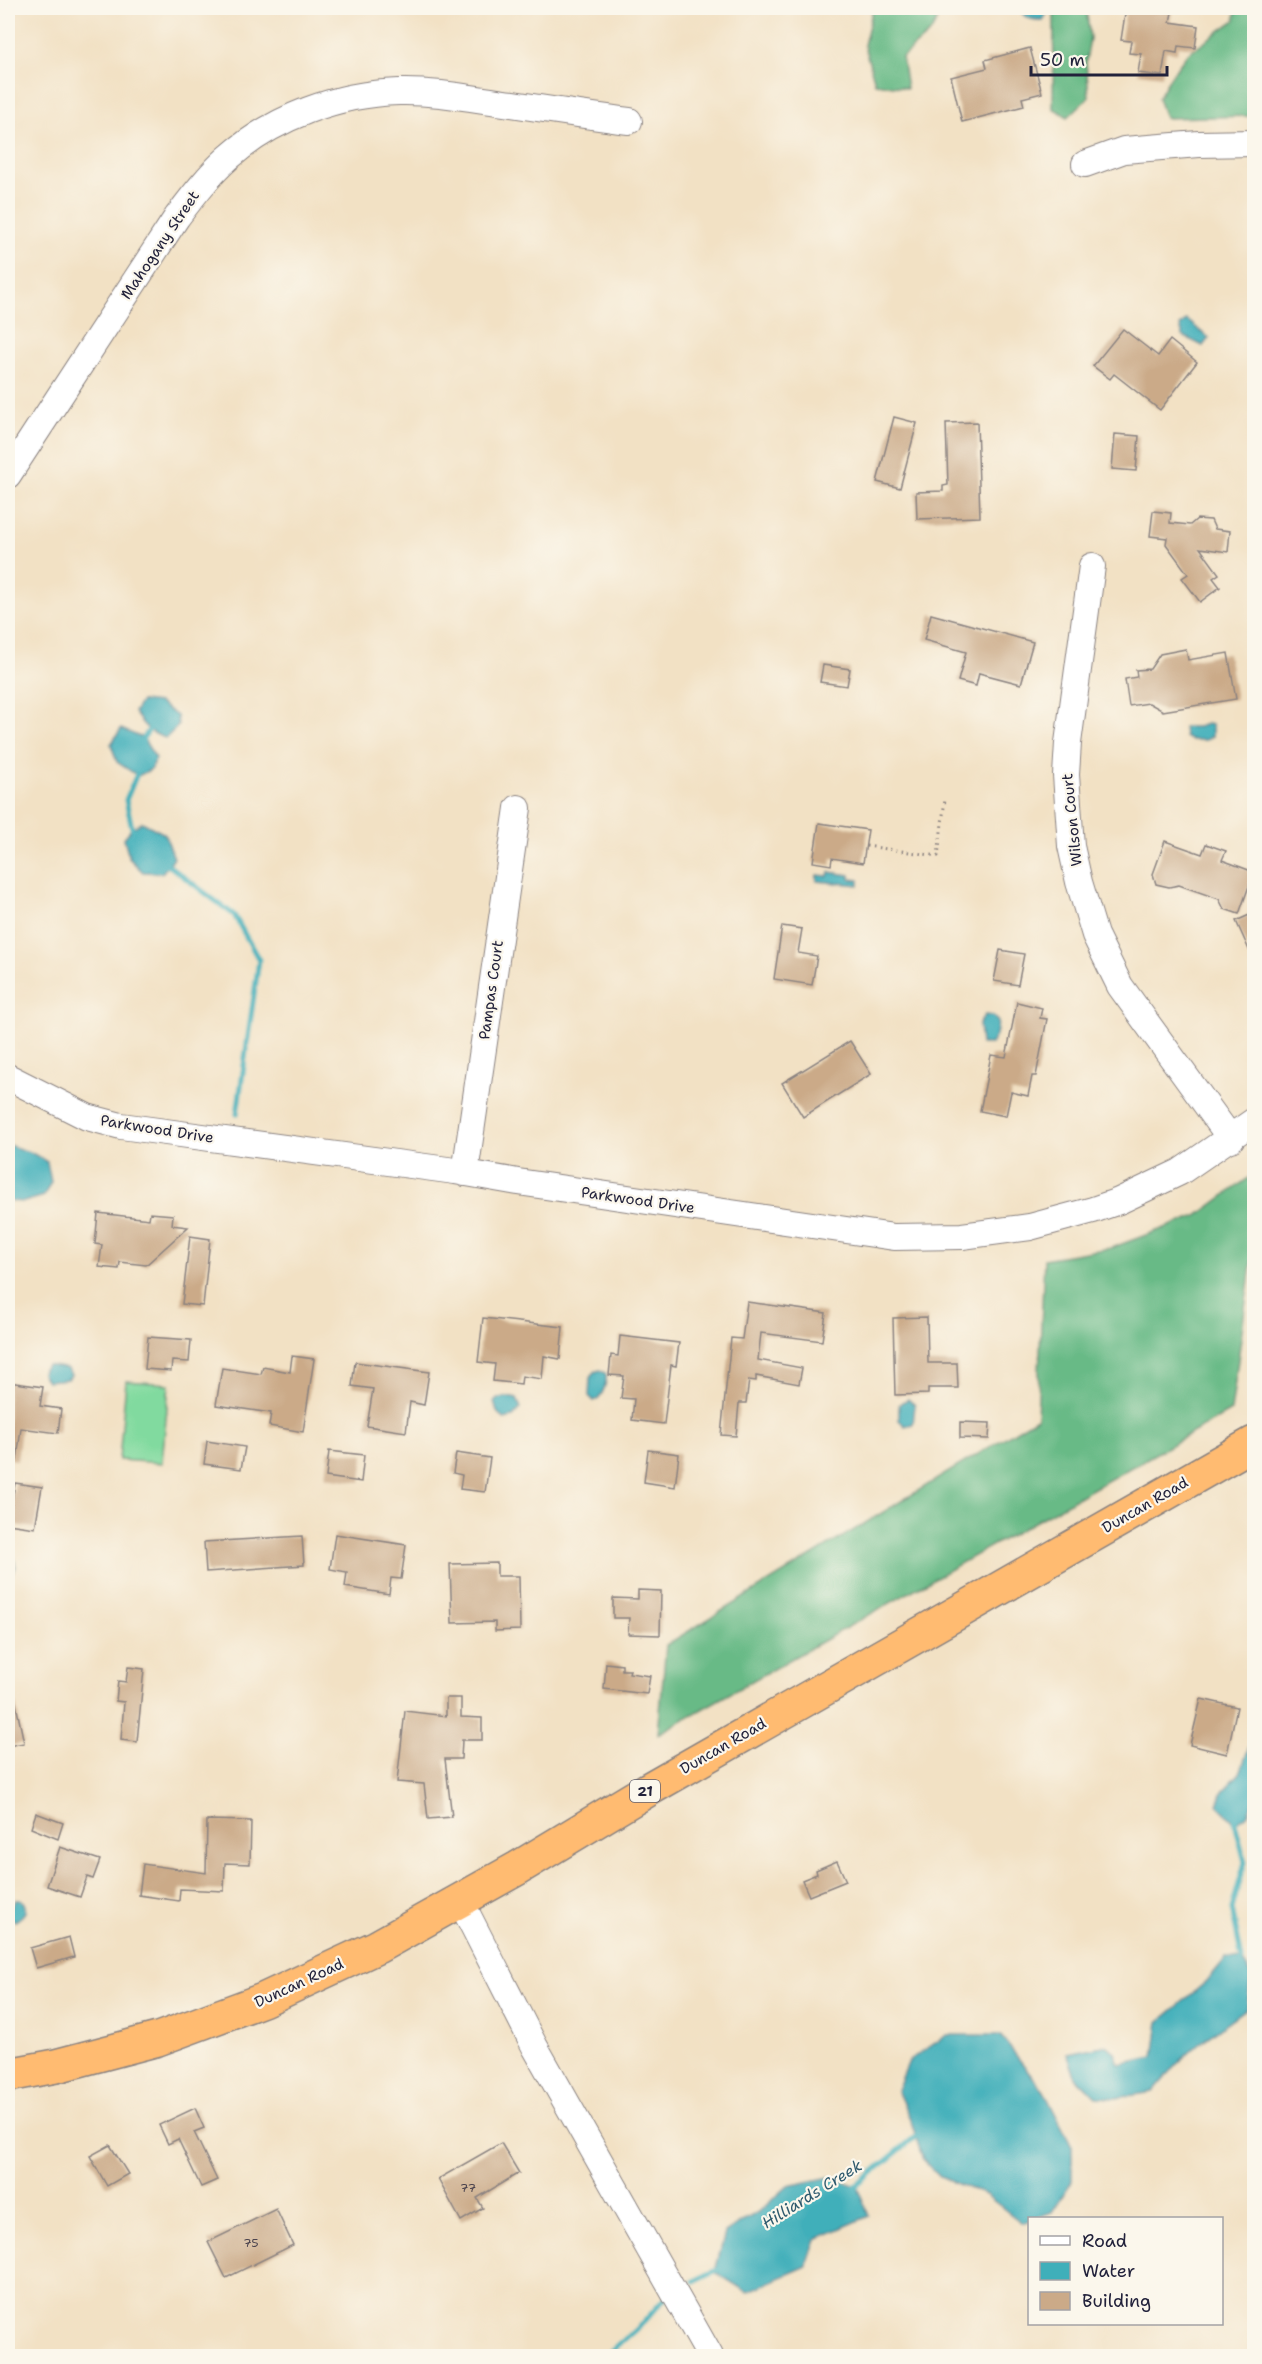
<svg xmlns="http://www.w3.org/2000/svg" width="1262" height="2364" font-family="'Shantell Sans',sans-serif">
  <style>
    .green { fill: #81da9f; stroke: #527e6d; stroke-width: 1.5 }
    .forest { fill: #68ba86; stroke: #456e60; stroke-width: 1.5 }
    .water { fill: #3fafba; stroke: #30687a; stroke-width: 1.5 }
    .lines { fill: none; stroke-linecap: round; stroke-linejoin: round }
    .stream { stroke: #3fafba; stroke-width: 5 }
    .building { fill: #cbaa88 }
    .minor-casing { stroke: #8a8280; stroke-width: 28 }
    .highway-casing { stroke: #8a8280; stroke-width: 36 }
    .path { stroke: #8a8280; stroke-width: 3; stroke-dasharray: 1.5 4.5; stroke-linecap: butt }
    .minor { stroke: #fff; stroke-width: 26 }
    .highway { stroke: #ffbb71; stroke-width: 33 }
    .labels { text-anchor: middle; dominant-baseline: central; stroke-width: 4.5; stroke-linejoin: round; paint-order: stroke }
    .number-label { font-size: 12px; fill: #4c444e }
    .shield { fill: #fbf7ec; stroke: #636270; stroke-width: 1.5 }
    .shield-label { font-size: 14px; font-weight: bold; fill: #22223b }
    .street-label { font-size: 15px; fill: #22223b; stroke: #fbf7ec }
    .water-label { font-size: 16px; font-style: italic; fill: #2e5a6e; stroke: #fbf7ec }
  </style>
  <rect width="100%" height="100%" fill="#fbf7ec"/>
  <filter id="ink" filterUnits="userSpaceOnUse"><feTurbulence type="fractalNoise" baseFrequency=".0167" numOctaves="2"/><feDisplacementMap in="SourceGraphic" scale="12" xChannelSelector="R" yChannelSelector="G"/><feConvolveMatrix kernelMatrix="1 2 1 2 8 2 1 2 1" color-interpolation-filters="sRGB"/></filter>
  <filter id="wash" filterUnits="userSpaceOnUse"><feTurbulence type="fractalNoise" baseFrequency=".008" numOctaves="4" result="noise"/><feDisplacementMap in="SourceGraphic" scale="24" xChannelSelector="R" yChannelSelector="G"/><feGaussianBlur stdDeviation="1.35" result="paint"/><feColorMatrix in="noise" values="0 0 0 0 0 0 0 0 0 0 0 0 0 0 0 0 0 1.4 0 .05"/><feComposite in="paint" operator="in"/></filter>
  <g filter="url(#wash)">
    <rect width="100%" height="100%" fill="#f2e1c4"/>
    <path class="green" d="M 126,1381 L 169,1384 L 162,1463 L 119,1460 Z"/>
    <g class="forest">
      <path d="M 873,8 L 943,8 L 931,32 L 902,57 L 907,88 L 875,83 L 864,45 Z"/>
      <path d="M 1048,8 L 1086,8 L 1090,38 L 1086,62 L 1089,97 L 1068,117 L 1053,108 L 1054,15 Z"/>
      <path d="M 1236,8 L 1254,8 L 1254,116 L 1165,118 L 1158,98 L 1171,76 L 1188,53 L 1235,20 Z"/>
      <path d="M 1254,1174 L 1254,1243 L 1231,1411 L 658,1734 L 666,1645 L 1037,1418 L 1044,1259 L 1111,1248 L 1197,1216 Z"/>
    </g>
    <g class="water">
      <path d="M 1021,8 L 1046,8 L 1047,13 L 1043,20 C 1032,20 1027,19 1020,11 Z"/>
      <path d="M 1187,320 L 1209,338 L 1203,346 L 1183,336 L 1180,326 Z"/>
      <path d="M 141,701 L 159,703 L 177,716 L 178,726 L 166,738 C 150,734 143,725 134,712 Z"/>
      <path d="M 1207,724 L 1212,725 L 1212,736 L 1206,740 L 1190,740 L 1185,737 L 1184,727 L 1197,727 Z"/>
      <path d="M 121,729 L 143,738 L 156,759 L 150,770 L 138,776 L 117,762 L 111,744 Z"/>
      <path d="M 142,822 L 165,834 L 174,858 L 162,873 L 143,872 L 129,858 L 124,838 L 132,828 Z"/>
      <path d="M 829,872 L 850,875 L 850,879 L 859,880 L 859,885 L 817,881 L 817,875 L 828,876 Z"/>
      <path d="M 985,1015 L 993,1016 L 998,1022 L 996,1035 L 991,1044 L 981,1044 L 979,1024 Z"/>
      <path d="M 8,1145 L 32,1153 L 47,1162 L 51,1182 L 44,1196 L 24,1202 L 8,1201 Z"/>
      <path d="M 47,1365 L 68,1369 L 71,1375 L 68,1379 L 47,1381 L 42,1374 L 43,1369 Z"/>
      <path d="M 600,1370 L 606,1374 C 607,1383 603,1397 594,1401 L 589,1396 L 590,1378 L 594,1372 Z"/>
      <path d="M 508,1397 L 517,1399 L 521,1408 L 513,1417 L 504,1419 L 497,1412 L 494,1402 L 499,1398 Z"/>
      <path d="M 908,1399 L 915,1405 L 913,1424 L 905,1426 L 899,1420 L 899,1405 Z"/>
      <path d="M 8,1556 L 14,1559 L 16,1567 L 8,1580 Z"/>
      <path d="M 1254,1733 L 1254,1800 L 1248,1814 L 1235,1823 L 1218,1805 L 1223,1791 L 1240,1773 Z"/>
      <path d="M 15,1900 L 22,1900 C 29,1910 25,1915 15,1921 L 9,1918 L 8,1913 Z"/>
      <path d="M 1226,1958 L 1242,1960 L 1251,1974 L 1247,2008 L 1199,2044 L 1176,2065 L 1153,2092 L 1116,2098 L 1096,2097 L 1075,2076 L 1067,2053 L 1107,2045 L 1115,2052 L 1119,2064 L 1154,2057 L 1159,2022 L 1207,1981 Z"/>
      <path d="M 947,2035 L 1000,2035 L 1044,2091 L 1072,2147 L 1072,2181 L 1052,2212 L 1022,2223 L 986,2195 L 940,2177 L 923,2160 L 911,2121 L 897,2090 L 909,2061 Z"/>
      <path d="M 830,2177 L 857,2186 L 869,2216 L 816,2239 L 807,2266 L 747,2292 L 715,2272 L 725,2233 L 761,2210 L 788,2186 Z"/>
    </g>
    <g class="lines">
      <g class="stream">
        <path d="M 142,745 L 143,738 L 149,730"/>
        <path d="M 136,832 L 132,828 L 126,800 L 139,769"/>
        <path d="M 163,861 L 234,915 L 259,960 L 237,1114"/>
        <path d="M 1237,1816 L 1235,1823 L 1245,1862 L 1232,1909 L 1242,1960 L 1239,1964"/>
        <path d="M 851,2190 L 915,2137 L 921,2135"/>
        <path d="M 694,2281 L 719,2269"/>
        <path d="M 606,2356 L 644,2322 L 666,2297"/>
      </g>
    </g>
    <g id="blocks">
      <g class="building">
        <path d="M 1126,8 L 1173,8 L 1170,22 L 1198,26 L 1195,48 L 1178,46 L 1177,53 L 1166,51 L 1162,76 L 1138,73 L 1141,54 L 1129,53 L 1131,41 L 1121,40 Z"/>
        <path d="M 1030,48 L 1042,93 L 1022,98 L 1024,106 L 962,122 L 951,77 L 987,68 L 985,60 Z"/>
        <path d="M 1123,329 L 1158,356 L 1170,340 L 1197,362 L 1160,410 L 1114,374 L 1110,379 L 1093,366 Z"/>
        <path d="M 894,417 L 917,423 L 900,488 L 877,482 Z"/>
        <path d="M 977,422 L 980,517 L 917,519 L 916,492 L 943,491 L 943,486 L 948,485 L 946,423 Z"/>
        <path d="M 1115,434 L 1139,436 L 1136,471 L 1112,469 Z"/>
        <path d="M 1153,511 L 1171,513 L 1170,523 L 1190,525 L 1197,519 L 1211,520 L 1215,529 L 1230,531 L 1228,552 L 1200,548 L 1219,574 L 1213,578 L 1220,587 L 1200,602 L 1182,578 L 1188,574 L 1166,544 L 1167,538 L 1150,536 Z"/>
        <path d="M 931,614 L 1033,642 L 1021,684 L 979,673 L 976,686 L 958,681 L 966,652 L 924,640 Z"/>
        <path d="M 1186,649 L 1188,660 L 1228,653 L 1236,699 L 1163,711 L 1149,703 L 1129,706 L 1125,679 L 1137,677 L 1136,670 L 1150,669 L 1160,654 Z"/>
        <path d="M 823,665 L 850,669 L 847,686 L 820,682 Z"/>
        <path d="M 819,823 L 868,830 L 863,863 L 832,858 L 831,865 L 813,862 Z"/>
        <path d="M 1165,841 L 1202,854 L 1206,844 L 1226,851 L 1222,860 L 1254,872 L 1239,914 L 1224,909 L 1219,899 L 1179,885 L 1169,887 L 1156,884 L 1153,874 Z"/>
        <path d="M 1254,913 L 1254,961 L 1236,921 Z"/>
        <path d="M 782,926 L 802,929 L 798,953 L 817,956 L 812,985 L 774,979 Z"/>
        <path d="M 1000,950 L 1024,954 L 1018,985 L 994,981 Z"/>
        <path d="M 1017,1002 L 1042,1008 L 1040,1018 L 1047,1019 L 1036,1076 L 1032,1076 L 1028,1096 L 1011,1092 L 1006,1116 L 980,1111 L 991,1055 L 1006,1057 Z"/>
        <path d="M 850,1041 L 871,1074 L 803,1117 L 782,1083 Z"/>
        <path d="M 98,1213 L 149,1219 L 150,1213 L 173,1215 L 172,1225 L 188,1227 L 146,1265 L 120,1262 L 119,1269 L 99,1267 L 102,1245 L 95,1244 Z"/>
        <path d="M 190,1236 L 210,1239 L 203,1306 L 182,1304 Z"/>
        <path d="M 747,1302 L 826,1313 L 822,1341 L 761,1333 L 758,1360 L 802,1368 L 799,1384 L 756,1376 L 756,1381 L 749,1380 L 746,1403 L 739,1403 L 736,1436 L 721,1435 L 731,1338 L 742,1339 Z"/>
        <path d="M 927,1317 L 928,1363 L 957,1363 L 958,1388 L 928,1388 L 928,1394 L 895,1395 L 893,1318 Z"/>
        <path d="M 483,1318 L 563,1327 L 560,1359 L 544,1356 L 542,1379 L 522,1376 L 521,1384 L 493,1381 L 495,1364 L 478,1362 Z"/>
        <path d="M 620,1336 L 679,1343 L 676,1366 L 671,1365 L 664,1424 L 632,1420 L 634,1399 L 621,1398 L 624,1376 L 609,1375 L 611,1355 L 618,1356 Z"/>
        <path d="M 148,1337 L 191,1340 L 189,1362 L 172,1361 L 171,1371 L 145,1369 Z"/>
        <path d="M 292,1356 L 314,1359 L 303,1432 L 269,1426 L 271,1413 L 216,1405 L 222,1368 L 261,1374 L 263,1367 L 290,1372 Z"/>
        <path d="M 355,1362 L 429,1372 L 424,1405 L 410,1402 L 406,1432 L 367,1426 L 373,1389 L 352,1386 Z"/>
        <path d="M 8,1382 L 43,1387 L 40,1406 L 61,1409 L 58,1433 L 21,1428 L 17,1460 L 8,1459 Z"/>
        <path d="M 960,1422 L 990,1423 L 989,1439 L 960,1438 Z"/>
        <path d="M 207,1441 L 245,1447 L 241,1469 L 204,1464 Z"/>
        <path d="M 648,1450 L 679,1454 L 675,1487 L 644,1482 Z"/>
        <path d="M 329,1451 L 364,1455 L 361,1482 L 326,1477 Z"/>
        <path d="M 456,1453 L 490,1458 L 485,1492 L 460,1489 L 462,1475 L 453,1473 Z"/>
        <path d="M 15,1483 L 42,1487 L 35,1528 L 8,1524 Z"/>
        <path d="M 335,1534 L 406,1545 L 401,1579 L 391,1578 L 389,1594 L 345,1587 L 347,1572 L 330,1569 Z"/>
        <path d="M 302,1536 L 304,1565 L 206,1572 L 204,1542 Z"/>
        <path d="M 497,1563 L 497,1576 L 519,1576 L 520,1630 L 495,1631 L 495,1622 L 452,1623 L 450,1564 Z"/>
        <path d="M 638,1590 L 661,1591 L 660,1635 L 628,1634 L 629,1618 L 613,1618 L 613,1598 L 638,1599 Z"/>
        <path d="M 606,1663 L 622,1665 L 622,1670 L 630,1670 L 629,1673 L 650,1676 L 647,1694 L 604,1689 Z"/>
        <path d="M 128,1667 L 144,1669 L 137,1742 L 121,1740 L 124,1702 L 116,1701 L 118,1681 L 126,1682 Z"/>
        <path d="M 14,1695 L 24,1743 L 8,1746 L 8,1696 Z"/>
        <path d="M 446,1698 L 461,1698 L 461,1717 L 482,1718 L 482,1740 L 462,1740 L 461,1759 L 445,1759 L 452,1817 L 428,1819 L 424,1784 L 397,1782 L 405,1711 L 446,1716 Z"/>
        <path d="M 1201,1699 L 1237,1707 L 1227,1754 L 1190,1745 Z"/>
        <path d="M 36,1813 L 63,1823 L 58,1839 L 31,1828 Z"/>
        <path d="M 207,1820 L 251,1821 L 250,1864 L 225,1863 L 224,1891 L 180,1889 L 179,1901 L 139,1895 L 143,1864 L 206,1873 Z"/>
        <path d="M 60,1847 L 100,1860 L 93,1879 L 87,1877 L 80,1897 L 47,1886 Z"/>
        <path d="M 837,1861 L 846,1881 L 809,1896 L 802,1880 L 817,1874 L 816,1870 Z"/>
        <path d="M 69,1937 L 74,1957 L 36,1968 L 30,1948 Z"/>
        <path d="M 195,2108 L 204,2128 L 194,2132 L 217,2180 L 201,2187 L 178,2139 L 168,2144 L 159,2125 Z"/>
        <path d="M 501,2143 L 519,2173 L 477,2198 L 483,2208 L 461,2221 L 438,2179 Z"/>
        <path d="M 110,2145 L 128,2174 L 107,2186 L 90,2156 Z"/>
        <path d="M 276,2209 L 293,2245 L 226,2278 L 208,2242 Z"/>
      </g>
    </g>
  </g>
  <g filter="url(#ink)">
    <use href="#blocks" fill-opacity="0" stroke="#8a8280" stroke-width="1.5"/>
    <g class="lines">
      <defs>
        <g id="minor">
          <path d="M 1085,164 L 1124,150 L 1199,144 L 1254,143"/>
          <path d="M 8,475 L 177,217 C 193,196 208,176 228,158 C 274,117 337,94 399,92 C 436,91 474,99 512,104 C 551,110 590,116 629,121"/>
          <path d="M 1092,566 L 1068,743 L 1066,775 L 1071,846 L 1079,882 L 1095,935 L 1120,986 L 1231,1139"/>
          <path d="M 8,1077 L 87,1117 L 121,1126 L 455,1171 L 518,1182 L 894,1237 L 962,1236 L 1030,1227 L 1093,1210 L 1119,1201 L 1180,1172 L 1254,1121"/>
          <path d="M 465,1173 L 518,808"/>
          <path d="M 460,1900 L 535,2047 L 710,2356"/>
        </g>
        <path id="highway" d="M 8,2075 L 56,2066 L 158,2039 L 263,2000 L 377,1947 L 518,1868 L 649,1789 L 1254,1443"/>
      </defs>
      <use href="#minor" class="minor-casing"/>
      <use href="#highway" class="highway-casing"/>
      <path class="path" d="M 866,846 L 938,856 L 945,799"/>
      <use href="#minor" class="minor"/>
      <use href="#highway" class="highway"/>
    </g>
  </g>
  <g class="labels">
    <g class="number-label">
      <text x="468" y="2188">77</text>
      <text x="251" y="2243">75</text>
    </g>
    <rect class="shield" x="630" y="1780" width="30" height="22" rx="4.5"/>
    <g class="shield-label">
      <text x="645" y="1791">21</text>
    </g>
    <g class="street-label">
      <text transform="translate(160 245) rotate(-56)">Mahogany Street</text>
      <text transform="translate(1072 820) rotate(-96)">Wilson Court</text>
      <text transform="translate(491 990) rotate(-82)">Pampas Court</text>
      <text transform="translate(157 1129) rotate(9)">Parkwood Drive</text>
      <text transform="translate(638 1200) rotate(8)">Parkwood Drive</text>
      <text transform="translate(1145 1505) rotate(-30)">Duncan Road</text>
      <text transform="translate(723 1746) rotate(-30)">Duncan Road</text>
      <text transform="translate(299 1983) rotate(-25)">Duncan Road</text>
    </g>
    <g class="water-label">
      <text transform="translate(812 2194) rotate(-32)">Hilliards Creek</text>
    </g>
  </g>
  <rect width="1262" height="2364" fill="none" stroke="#fbf7ec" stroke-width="30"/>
  <rect x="1028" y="2217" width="195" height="108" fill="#fbf7ec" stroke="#a4a2a5" stroke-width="1.5"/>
  <rect x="1040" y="2236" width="30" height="9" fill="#ffffff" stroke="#a4a2a5" stroke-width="1.5"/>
  <text x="1082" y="2247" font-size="18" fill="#22223b">Road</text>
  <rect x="1040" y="2262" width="30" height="18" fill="#3fafba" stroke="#a4a2a5" stroke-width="1.5"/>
  <text x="1082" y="2277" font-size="18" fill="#22223b">Water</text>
  <rect x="1040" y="2292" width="30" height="18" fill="#cbaa88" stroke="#a4a2a5" stroke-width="1.5"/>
  <text x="1082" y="2307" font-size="18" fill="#22223b">Building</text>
  <path d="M1031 66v9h136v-9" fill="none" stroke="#22223b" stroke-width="3"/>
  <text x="1040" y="66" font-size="18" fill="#22223b" stroke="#fbf7ec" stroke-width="4.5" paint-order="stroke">50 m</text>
</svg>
